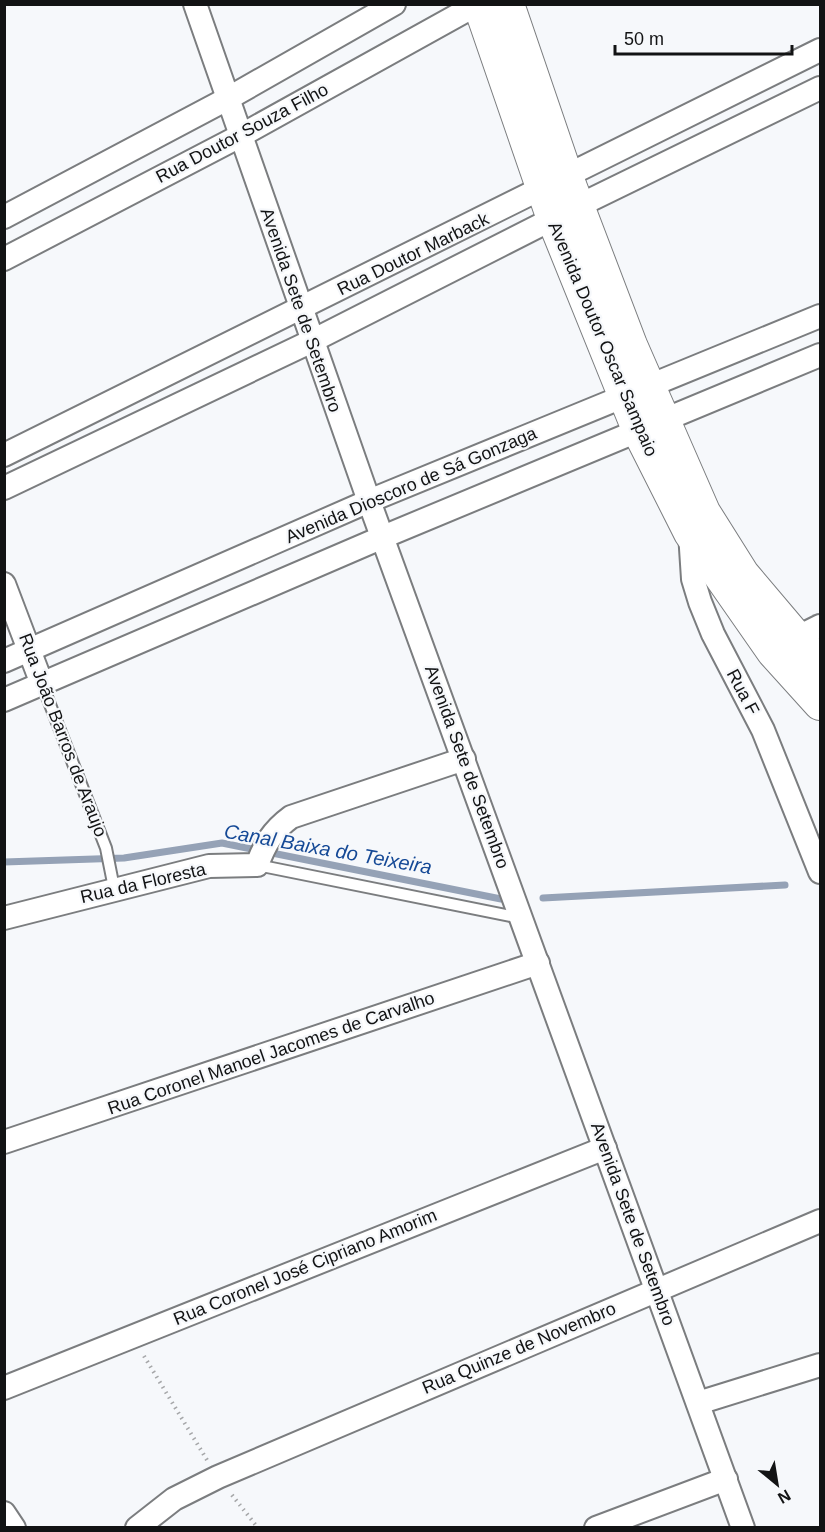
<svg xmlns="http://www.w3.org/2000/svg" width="825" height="1532" font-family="Arial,sans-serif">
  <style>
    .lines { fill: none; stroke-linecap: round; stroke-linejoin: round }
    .stream { stroke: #95a2b6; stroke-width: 7 }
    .service-casing { stroke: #7b7d7f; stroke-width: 14 }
    .minor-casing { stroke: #7b7d7f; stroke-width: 26 }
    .secondary-casing { stroke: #7b7d7f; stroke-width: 34 }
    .path { stroke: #a6a7a9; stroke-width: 4; stroke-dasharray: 1.5 4.5; stroke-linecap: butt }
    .service { stroke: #fff; stroke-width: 10 }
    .minor { stroke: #fff; stroke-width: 22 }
    .secondary { stroke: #fff; stroke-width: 32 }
    .labels { text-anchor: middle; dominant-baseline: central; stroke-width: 4.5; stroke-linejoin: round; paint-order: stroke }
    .street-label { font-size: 18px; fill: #121314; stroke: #f6f8fb }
    .water-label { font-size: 20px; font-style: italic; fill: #154996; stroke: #f6f8fb }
  </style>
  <rect width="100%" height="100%" fill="#f6f8fb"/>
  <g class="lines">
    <g class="stream">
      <path d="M 4,862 L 124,858 L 222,843 L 501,899"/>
      <path d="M 543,898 L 785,885"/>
    </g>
    <defs>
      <g id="service">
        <path d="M 42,684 L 106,848 L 114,888"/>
        <path d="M 257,865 L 521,918"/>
      </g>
      <g id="minor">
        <path d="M 195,4 L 369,501 L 743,1528"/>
        <path d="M 4,217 L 227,99 L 394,4"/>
        <path d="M 4,259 L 240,136 L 478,4"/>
        <path d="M 4,455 L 820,50"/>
        <path d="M 4,488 L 312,341 L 578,206 L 820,88"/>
        <path d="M 690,533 L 693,579 L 700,602 L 713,634 L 763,730 L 820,872"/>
        <path d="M 4,584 L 42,684"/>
        <path d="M 784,644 L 820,626"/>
        <path d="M 4,661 L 369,501 L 820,316"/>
        <path d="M 4,700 L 383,537 L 820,355"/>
        <path d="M 4,918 L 209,866 L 257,865 C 265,844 272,831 291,817 L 464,759"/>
        <path d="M 4,1142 L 538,963"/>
        <path d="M 4,1388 L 605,1148"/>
        <path d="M 698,1403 L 820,1365"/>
        <path d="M 4,1513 L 14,1528"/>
        <path d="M 137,1528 L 174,1499 L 218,1477 L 820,1221"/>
        <path d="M 596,1528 L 726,1479"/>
      </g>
      <g id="secondary">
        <path d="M 479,4 L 553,219 L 639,432 L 690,533 L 773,652 L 820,704"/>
        <path d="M 508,4 L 567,177 L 631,345 L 704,512 L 743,574 L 820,665"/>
      </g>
    </defs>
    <use href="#service" class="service-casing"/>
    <use href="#minor" class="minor-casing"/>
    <use href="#secondary" class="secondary-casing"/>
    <g class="path">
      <path d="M 144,1356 L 207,1460"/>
      <path d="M 232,1495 L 258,1528"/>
    </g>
    <use href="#service" class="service"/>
    <use href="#minor" class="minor"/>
    <use href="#secondary" class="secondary"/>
  </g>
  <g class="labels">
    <g class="street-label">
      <text transform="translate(242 133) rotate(-28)">Rua Doutor Souza Filho</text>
      <text transform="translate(413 254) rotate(-26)">Rua Doutor Marback</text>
      <text transform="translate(301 310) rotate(71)">Avenida Sete de Setembro</text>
      <text transform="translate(603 339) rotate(67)">Avenida Doutor Oscar Sampaio</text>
      <text transform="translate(411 485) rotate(-23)">Avenida Dioscoro de Sá Gonzaga</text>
      <text transform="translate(743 692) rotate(62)">Rua F</text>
      <text transform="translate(63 735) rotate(69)">Rua João Barros de Araujo</text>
      <text transform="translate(467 767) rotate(70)">Avenida Sete de Setembro</text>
      <text transform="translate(143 883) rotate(-13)">Rua da Floresta</text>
      <text transform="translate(271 1053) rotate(-19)">Rua Coronel Manoel Jacomes de Carvalho</text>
      <text transform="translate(633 1224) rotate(70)">Avenida Sete de Setembro</text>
      <text transform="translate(305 1267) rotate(-22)">Rua Coronel José Cipriano Amorim</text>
      <text transform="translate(519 1348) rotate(-23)">Rua Quinze de Novembro</text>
    </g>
    <g class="water-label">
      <text transform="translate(328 849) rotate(10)">Canal Baixa do Teixeira</text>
    </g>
  </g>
  <rect width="825" height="1532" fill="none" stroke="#121314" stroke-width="12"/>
  <g transform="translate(777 1484) rotate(150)" stroke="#f6f8fb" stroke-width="4.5" paint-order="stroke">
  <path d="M0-4.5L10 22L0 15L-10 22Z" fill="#121314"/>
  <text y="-9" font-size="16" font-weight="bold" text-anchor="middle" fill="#121314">N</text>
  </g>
  <path d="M615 45v9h177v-9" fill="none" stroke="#121314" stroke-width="3"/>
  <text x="624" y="45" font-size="18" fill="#121314" stroke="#f6f8fb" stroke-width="4.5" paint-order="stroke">50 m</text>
</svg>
